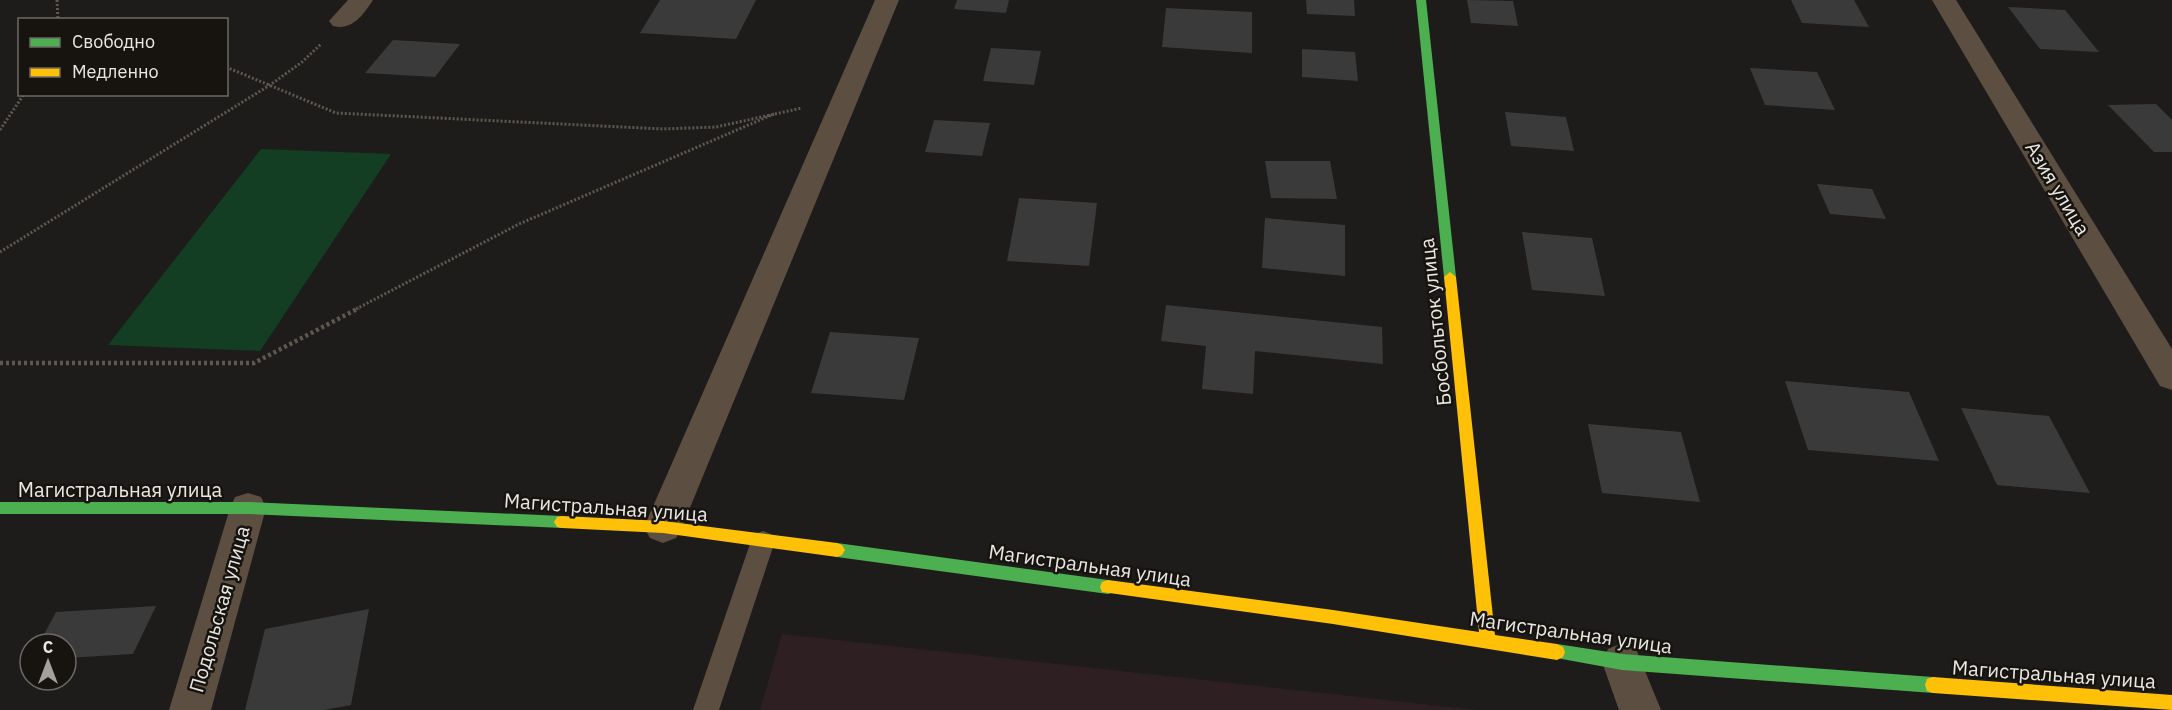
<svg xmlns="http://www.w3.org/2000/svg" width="2172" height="710" font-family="'IBM Plex Sans',sans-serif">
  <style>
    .industrial { fill: #2e1f22 }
    .green { fill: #133e24 }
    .building { fill: #3b3a3a }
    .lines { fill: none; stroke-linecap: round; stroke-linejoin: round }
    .path-far1 { stroke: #5f584f; stroke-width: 3; stroke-dasharray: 2 2; stroke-linecap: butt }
    .path { stroke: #5f584f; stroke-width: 4.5; stroke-dasharray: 3 3; stroke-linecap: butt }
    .lane { fill: #5c4f42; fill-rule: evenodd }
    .street { fill: #5c4f42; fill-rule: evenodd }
    .fast { fill: #4caf50; fill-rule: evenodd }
    .slow { fill: #ffc107; fill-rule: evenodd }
    .labels { text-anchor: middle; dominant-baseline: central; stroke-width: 5; stroke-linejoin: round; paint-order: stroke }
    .street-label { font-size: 20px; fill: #eae8e4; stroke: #171410 }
  </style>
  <rect width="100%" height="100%" fill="#1e1c1a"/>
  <path class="industrial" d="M 782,634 L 1477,710 L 760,710 Z"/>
  <path class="green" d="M 261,149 L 391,154 L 260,351 L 108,345 Z"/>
  <g class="building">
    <path d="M 660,0 L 756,0 L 736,39 L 640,33 Z"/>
    <path d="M 957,0 L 1009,0 L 1006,13 L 954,9 Z"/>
    <path d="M 1306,0 L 1354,0 L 1355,16 L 1307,14 Z"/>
    <path d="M 1467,0 L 1513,1 L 1518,26 L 1471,23 Z"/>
    <path d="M 1791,0 L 1854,0 L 1869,27 L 1802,23 Z"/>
    <path d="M 2008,7 L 2065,10 L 2099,52 L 2040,49 Z"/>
    <path d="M 1166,8 L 1252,12 L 1252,53 L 1162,47 Z"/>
    <path d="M 393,40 L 460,44 L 435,77 L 365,73 Z"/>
    <path d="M 991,48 L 1041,51 L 1034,85 L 983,81 Z"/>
    <path d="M 1302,49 L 1355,52 L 1358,81 L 1302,77 Z"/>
    <path d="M 1750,68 L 1817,72 L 1835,110 L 1765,105 Z"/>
    <path d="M 2156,104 L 2172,120 L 2172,152 L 2154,152 L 2108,105 Z"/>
    <path d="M 1505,112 L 1566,117 L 1574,151 L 1511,146 Z"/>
    <path d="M 934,120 L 990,123 L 982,156 L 925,152 Z"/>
    <path d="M 1265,161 L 1330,161 L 1337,199 L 1271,198 Z"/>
    <path d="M 1817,184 L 1872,189 L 1886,219 L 1830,214 Z"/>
    <path d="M 1019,198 L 1097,203 L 1089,266 L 1007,261 Z"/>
    <path d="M 1265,218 L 1345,225 L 1345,276 L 1262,268 Z"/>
    <path d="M 1522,232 L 1592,238 L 1605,296 L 1532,290 Z"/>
    <path d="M 1166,305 L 1382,327 L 1383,364 L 1255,351 L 1253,394 L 1202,389 L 1206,346 L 1161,341 Z"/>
    <path d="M 830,332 L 919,338 L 904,400 L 811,393 Z"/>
    <path d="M 1785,381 L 1909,392 L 1939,461 L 1808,450 Z"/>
    <path d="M 1961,408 L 2049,416 L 2090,493 L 1997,485 Z"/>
    <path d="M 1588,424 L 1681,432 L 1700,502 L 1602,493 Z"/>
    <path d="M 156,606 L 133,654 L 66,658 L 66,644 L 39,644 L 56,612 Z"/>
    <path d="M 369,609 L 351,705 L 324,710 L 245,710 L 265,629 Z"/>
  </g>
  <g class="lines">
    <g class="path-far1">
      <path d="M 57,0 L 58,20"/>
      <path d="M 226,67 L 336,113 L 663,129 L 716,127 L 802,108"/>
      <path d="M 0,130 L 24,94"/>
      <path d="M 0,252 L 270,85 L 302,62 L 321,44"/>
      <path d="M 356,309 L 519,224 L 774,114"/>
    </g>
    <path class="path" d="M 0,363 L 254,363 L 359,308"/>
    <path class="lane" d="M 763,531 L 771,534 L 775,541 L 719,710 L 693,710 L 751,541 L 755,534 Z"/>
    <g class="street">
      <path d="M 348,0 L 373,0 C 363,15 352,31 333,26 L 329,21 Z"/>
      <path d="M 875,0 L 899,0 L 682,527 L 676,538 L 663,543 L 650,538 L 644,527 Z"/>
      <path d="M 1932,0 L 1956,0 L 2172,349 L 2172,390 L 2160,386 Z"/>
      <path d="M 248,493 L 261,497 L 266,508 L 211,710 L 169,710 L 230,508 L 235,497 Z"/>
      <path d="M 1622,643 L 1636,649 L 1661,710 L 1619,710 L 1602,662 L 1608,649 Z"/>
    </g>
    <g class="fast">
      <path d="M 1416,0 L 1426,0 L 1456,277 L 1450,282 L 1444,277 Z"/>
      <path d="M 0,502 L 248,502 L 562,516 L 567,517 L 570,522 L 567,527 L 562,528 L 248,514 L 0,514 Z"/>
      <path d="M 837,543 L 1108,580 L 1114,582 L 1116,587 L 1114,592 L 1108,594 L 837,557 L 832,555 L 829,550 L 832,545 Z"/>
      <path d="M 1557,644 L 1622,654 L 1933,677 L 1939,679 L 1941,685 L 1939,691 L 1933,693 L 1622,670 L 1551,657 L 1549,652 L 1551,647 Z"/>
    </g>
    <g class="slow">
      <path d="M 1450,272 L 1456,277 L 1495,635 L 1557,644 L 1563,647 L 1565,652 L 1563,657 L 1557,660 L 1333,624 L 1102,592 L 1100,587 L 1102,582 L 1108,580 L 1333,610 L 1479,632 L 1444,277 Z"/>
      <path d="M 562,516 L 663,521 L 837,543 L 842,545 L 845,550 L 842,555 L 837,557 L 663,533 L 562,528 L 557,527 L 554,522 L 557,517 Z"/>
      <path d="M 1933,677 L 2172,695 L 2172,710 L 1933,693 L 1927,691 L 1925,685 L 1927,679 Z"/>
    </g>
  </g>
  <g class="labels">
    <g class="street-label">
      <text transform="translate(2058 188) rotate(59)">Азия улица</text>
      <text transform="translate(1435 322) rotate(-96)">Босбольток улица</text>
      <text x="120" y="489">Магистральная улица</text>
      <text transform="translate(606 507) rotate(4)">Магистральная улица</text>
      <text transform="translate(1090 565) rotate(8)">Магистральная улица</text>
      <text transform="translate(219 609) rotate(-74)">Подольская улица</text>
      <text transform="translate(1571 632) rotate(8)">Магистральная улица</text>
      <text transform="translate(2054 674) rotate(4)">Магистральная улица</text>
    </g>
  </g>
  <rect x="18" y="18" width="210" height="78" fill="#171410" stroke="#6b6965" stroke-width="1.5"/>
  <rect x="30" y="38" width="30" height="9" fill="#4caf50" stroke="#6b6965" stroke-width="1.5"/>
  <text x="72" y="48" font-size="18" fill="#eae8e4">Свободно</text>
  <rect x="30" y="68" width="30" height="9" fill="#ffc107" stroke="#6b6965" stroke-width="1.5"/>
  <text x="72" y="78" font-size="18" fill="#eae8e4">Медленно</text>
  <g transform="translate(48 662)"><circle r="28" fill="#171410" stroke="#6b6965" stroke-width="1.5"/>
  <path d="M0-4.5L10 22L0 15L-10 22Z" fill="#a3a19d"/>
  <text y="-9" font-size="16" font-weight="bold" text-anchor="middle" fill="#eae8e4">С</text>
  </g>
</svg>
